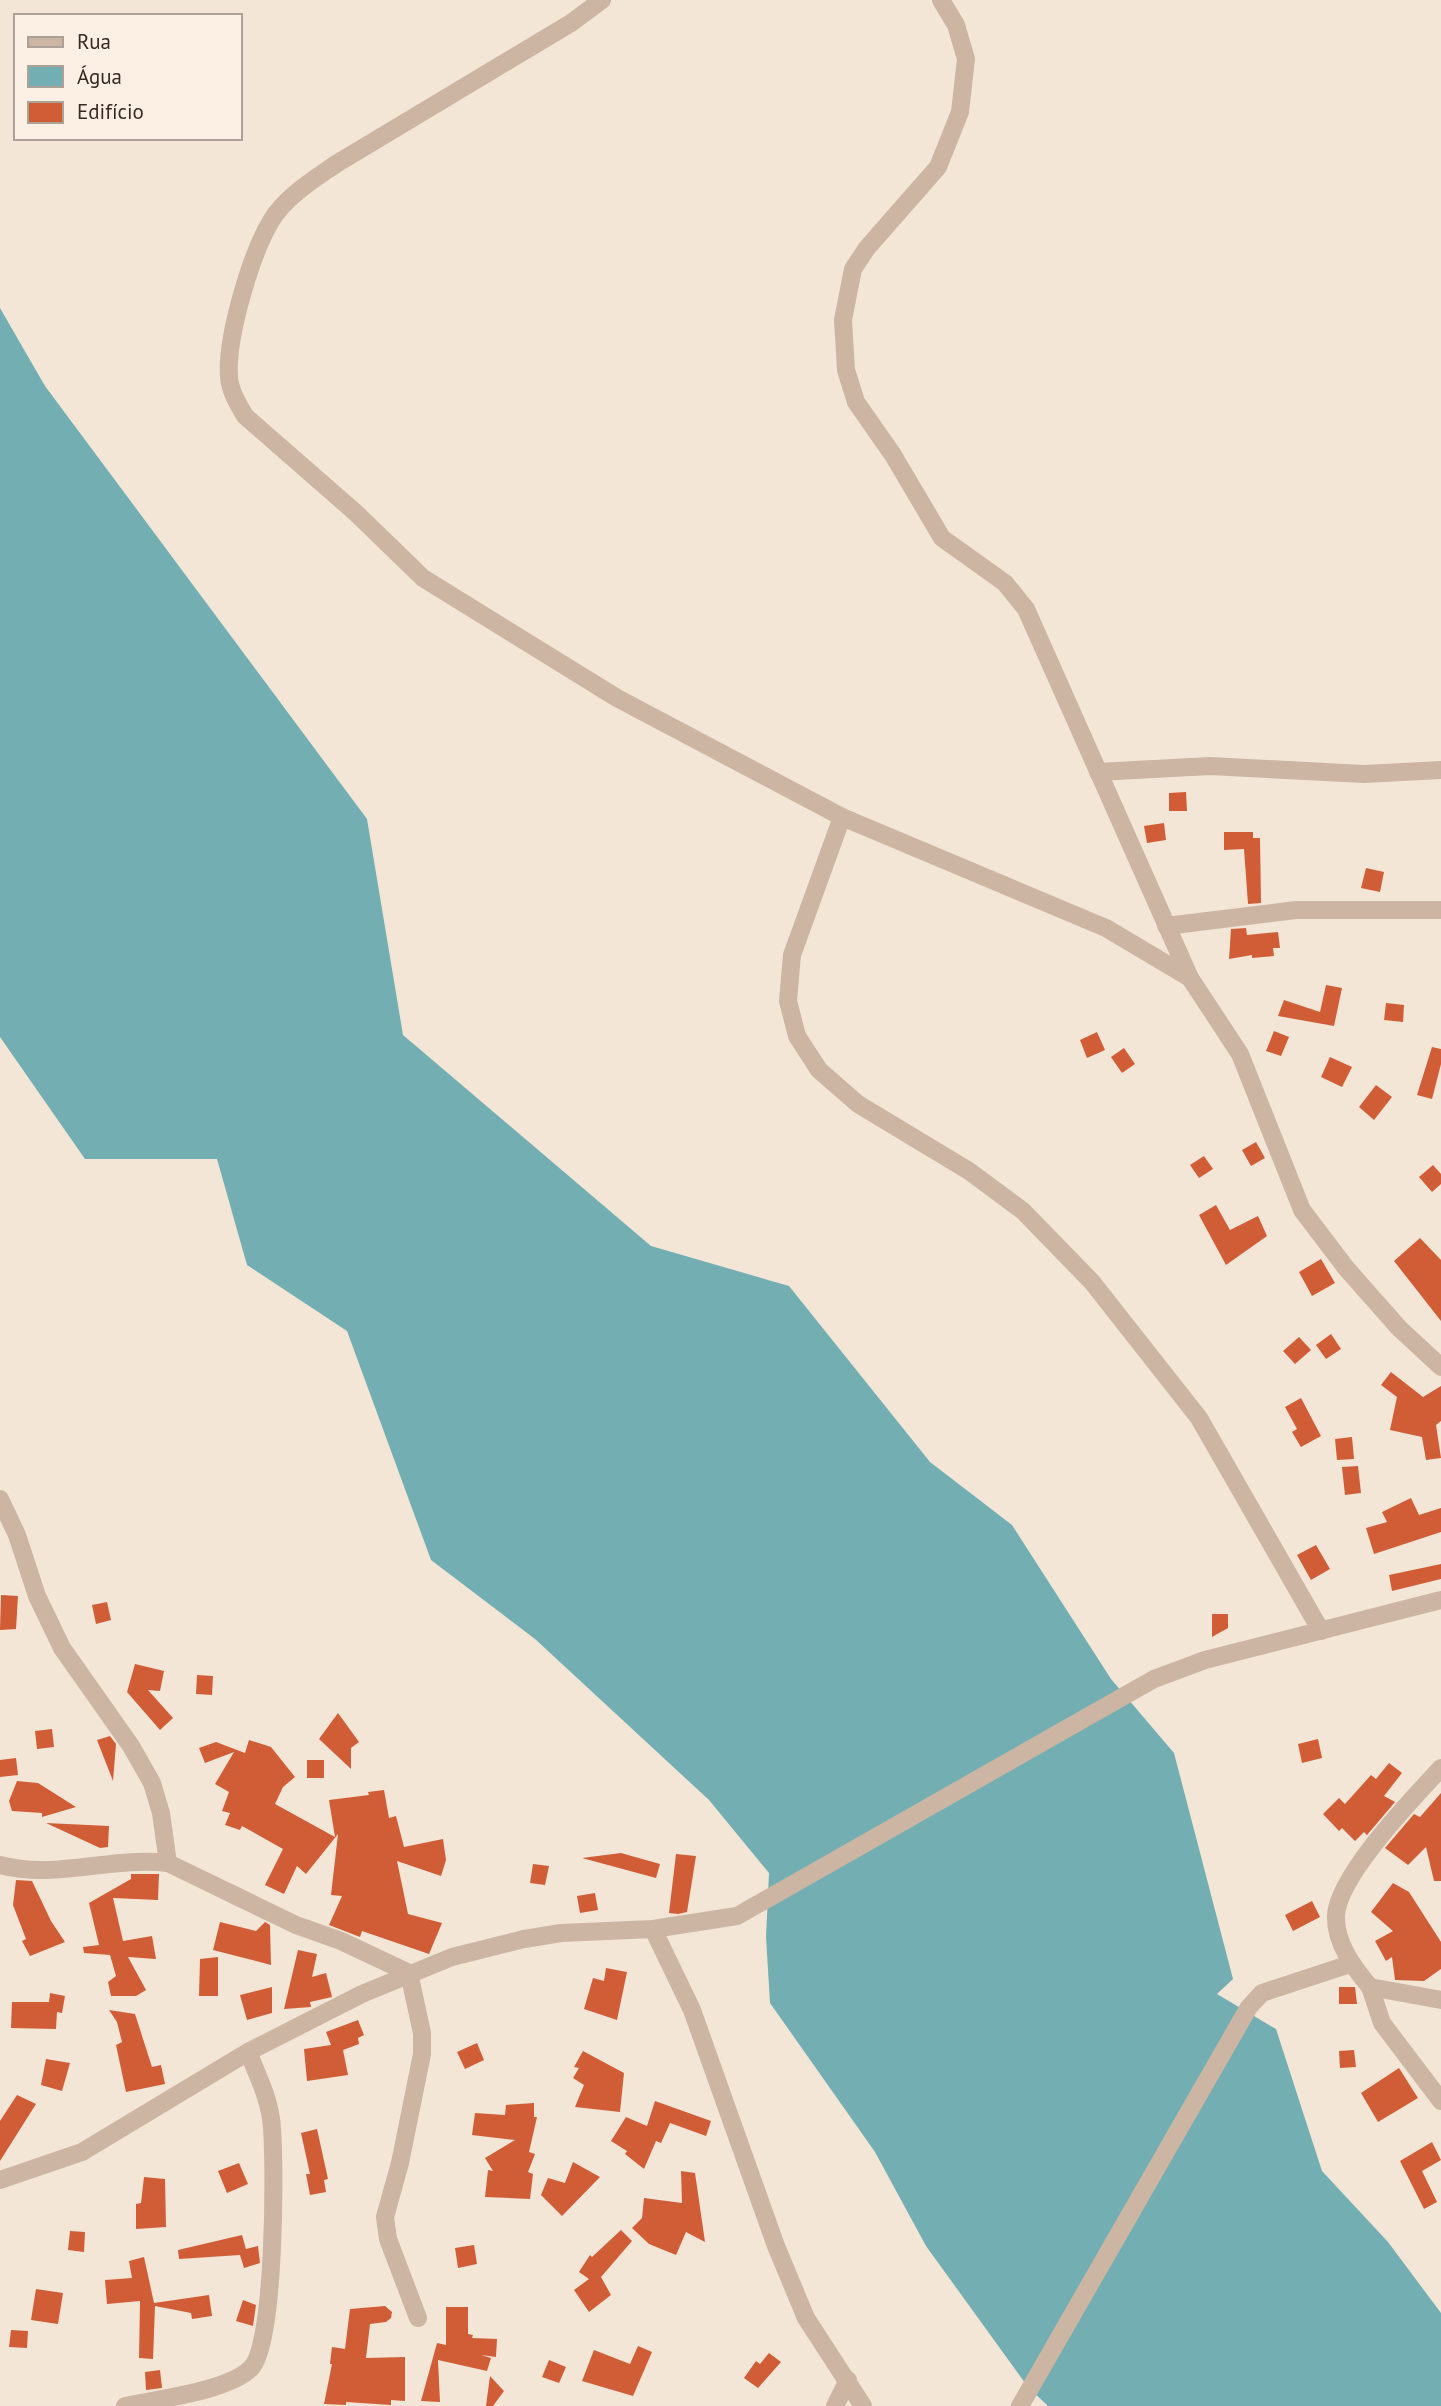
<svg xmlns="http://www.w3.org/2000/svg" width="1441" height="2406" font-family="'PT Sans',sans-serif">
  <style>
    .water { fill: #73afb2 }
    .building { fill: #d15d37 }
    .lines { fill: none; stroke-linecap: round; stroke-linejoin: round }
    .minor { stroke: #ccb5a2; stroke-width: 18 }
    .tertiary { stroke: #ccb5a2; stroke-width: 18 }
  </style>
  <rect width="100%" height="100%" fill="#f3e6d7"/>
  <path class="water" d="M 0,308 L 45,386 L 367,819 L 403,1035 L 651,1246 L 789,1286 L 930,1462 L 1012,1525 L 1111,1679 L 1174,1753 L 1233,1979 L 1217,1994 L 1276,2029 L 1322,2171 L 1388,2242 L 1441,2313 L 1441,2406 L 1048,2406 L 1028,2387 L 926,2246 L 875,2152 L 770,2003 L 766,1937 L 769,1873 L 709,1800 L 535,1639 L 431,1560 L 347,1331 L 247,1265 L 217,1159 L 85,1159 L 0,1037 Z"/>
  <g class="building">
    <path d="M 1186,792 L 1187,811 L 1169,811 L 1169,793 Z"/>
    <path d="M 1164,823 L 1166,840 L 1147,843 L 1144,826 Z"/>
    <path d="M 1224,832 L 1253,832 L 1253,838 L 1260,838 L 1261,903 L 1248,904 L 1244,849 L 1224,850 Z"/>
    <path d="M 1366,868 L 1384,872 L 1380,892 L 1361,888 Z"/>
    <path d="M 1246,928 L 1247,935 L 1278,932 L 1280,948 L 1273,948 L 1274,956 L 1252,958 L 1252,955 L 1229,959 L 1231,929 Z"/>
    <path d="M 1326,985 L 1342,988 L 1334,1026 L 1278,1016 L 1284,1000 L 1320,1012 Z"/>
    <path d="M 1386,1003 L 1404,1005 L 1403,1022 L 1384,1020 Z"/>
    <path d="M 1274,1031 L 1289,1037 L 1281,1056 L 1266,1051 Z"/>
    <path d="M 1097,1032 L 1105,1050 L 1087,1058 L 1080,1040 Z"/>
    <path d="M 1432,1047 L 1441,1049 L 1441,1064 L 1432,1099 L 1417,1095 Z"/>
    <path d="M 1124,1048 L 1135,1064 L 1122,1073 L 1111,1057 Z"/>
    <path d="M 1330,1057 L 1352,1067 L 1342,1087 L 1321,1077 Z"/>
    <path d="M 1376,1085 L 1392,1097 L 1374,1120 L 1359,1107 Z"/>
    <path d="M 1256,1142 L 1265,1158 L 1251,1166 L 1242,1150 Z"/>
    <path d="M 1204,1156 L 1213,1169 L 1199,1178 L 1190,1165 Z"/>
    <path d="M 1433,1165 L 1441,1174 L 1441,1184 L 1432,1192 L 1419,1177 Z"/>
    <path d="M 1216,1205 L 1230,1230 L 1258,1216 L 1267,1236 L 1226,1265 L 1199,1215 Z"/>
    <path d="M 1420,1238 L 1441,1260 L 1441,1321 L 1394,1261 Z"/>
    <path d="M 1321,1259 L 1335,1283 L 1312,1296 L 1299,1272 Z"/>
    <path d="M 1331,1334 L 1341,1349 L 1326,1359 L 1316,1345 Z"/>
    <path d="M 1299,1337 L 1311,1350 L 1295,1364 L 1283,1351 Z"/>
    <path d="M 1391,1372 L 1423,1397 L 1441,1386 L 1441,1421 L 1436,1425 L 1441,1458 L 1426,1460 L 1422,1437 L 1390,1430 L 1397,1397 L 1381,1385 Z"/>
    <path d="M 1301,1398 L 1321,1436 L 1301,1447 L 1292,1432 L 1297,1429 L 1285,1407 Z"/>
    <path d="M 1352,1437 L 1354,1459 L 1337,1460 L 1335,1439 Z"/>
    <path d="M 1358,1466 L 1361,1493 L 1345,1495 L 1342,1467 Z"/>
    <path d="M 1411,1498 L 1419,1515 L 1441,1508 L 1441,1532 L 1374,1554 L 1366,1528 L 1387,1522 L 1382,1512 Z"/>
    <path d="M 1316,1545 L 1330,1569 L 1311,1580 L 1297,1555 Z"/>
    <path d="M 1441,1564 L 1441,1579 L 1392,1591 L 1389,1575 Z"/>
    <path d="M 1,1595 L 18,1596 L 16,1629 L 0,1630 Z"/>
    <path d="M 107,1602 L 111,1620 L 96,1624 L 92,1605 Z"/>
    <path d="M 1212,1614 L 1228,1614 L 1228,1628 L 1212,1637 Z"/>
    <path d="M 135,1664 L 164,1671 L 160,1691 L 148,1690 L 173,1718 L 160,1730 L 127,1692 Z"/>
    <path d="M 197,1675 L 213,1676 L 212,1695 L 196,1694 Z"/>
    <path d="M 338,1713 L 359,1742 L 351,1748 L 351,1769 L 319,1739 Z"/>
    <path d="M 52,1729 L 54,1747 L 37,1749 L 35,1731 Z"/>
    <path d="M 110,1736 L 116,1744 L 113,1781 L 97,1740 Z"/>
    <path d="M 1318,1739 L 1322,1758 L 1302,1763 L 1298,1744 Z"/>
    <path d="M 249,1740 L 271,1747 L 295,1777 L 283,1787 L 275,1804 L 335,1837 L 329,1800 L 369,1795 L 368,1792 L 384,1790 L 389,1818 L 396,1816 L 404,1847 L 443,1839 L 446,1860 L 441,1876 L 397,1861 L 408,1914 L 442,1923 L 429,1954 L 362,1931 L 360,1937 L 329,1925 L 342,1896 L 331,1895 L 338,1834 L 306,1874 L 297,1866 L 284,1894 L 265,1885 L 283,1849 L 242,1826 L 240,1830 L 225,1825 L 230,1813 L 222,1811 L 229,1792 L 215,1784 L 234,1752 L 205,1763 L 199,1748 L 216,1742 L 245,1753 Z"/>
    <path d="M 16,1758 L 18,1775 L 0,1777 L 0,1760 Z"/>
    <rect x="307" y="1760" width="17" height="18"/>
    <path d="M 1389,1763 L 1402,1773 L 1384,1796 L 1395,1802 L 1367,1835 L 1364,1832 L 1355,1841 L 1342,1828 L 1339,1831 L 1323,1814 L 1339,1798 L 1345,1804 L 1371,1775 L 1376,1779 Z"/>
    <path d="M 17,1781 L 38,1783 L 76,1807 L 42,1817 L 42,1813 L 12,1811 L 9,1801 Z"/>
    <path d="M 1441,1793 L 1441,1881 L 1434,1881 L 1426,1847 L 1408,1865 L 1385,1848 L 1414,1814 L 1420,1817 Z"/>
    <path d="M 46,1823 L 109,1826 L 108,1847 L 100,1848 Z"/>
    <path d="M 621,1853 L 660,1864 L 656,1878 L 582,1858 Z"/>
    <path d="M 676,1854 L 696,1856 L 687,1912 L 678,1914 L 669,1913 Z"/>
    <path d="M 533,1864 L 549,1866 L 545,1885 L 530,1883 Z"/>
    <path d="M 131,1874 L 159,1874 L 158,1900 L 113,1898 L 123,1941 L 152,1936 L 156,1959 L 128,1957 L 146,1990 L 136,1996 L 111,1996 L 108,1982 L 116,1976 L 110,1955 L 84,1953 L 83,1947 L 99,1945 L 89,1903 L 131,1879 Z"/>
    <path d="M 16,1880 L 32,1881 L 51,1921 L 65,1942 L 30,1956 L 22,1941 L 26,1939 L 13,1905 Z"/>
    <path d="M 1393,1883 L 1409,1892 L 1441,1942 L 1441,1969 L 1424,1981 L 1395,1980 L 1392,1957 L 1386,1961 L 1375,1941 L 1393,1931 L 1371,1912 Z"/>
    <path d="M 595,1893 L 598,1910 L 580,1913 L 577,1896 Z"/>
    <path d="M 1312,1901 L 1320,1917 L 1293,1931 L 1285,1915 Z"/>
    <path d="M 220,1922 L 256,1931 L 265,1922 L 270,1925 L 271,1965 L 213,1950 Z"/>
    <path d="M 298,1950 L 317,1954 L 312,1977 L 326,1973 L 332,1997 L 310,2002 L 311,2007 L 284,2009 Z"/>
    <path d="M 218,1957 L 218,1996 L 199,1996 L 200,1959 Z"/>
    <path d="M 606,1968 L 627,1972 L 617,2020 L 584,2009 L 593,1978 L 604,1981 Z"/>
    <path d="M 272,1987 L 272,2013 L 247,2020 L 240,1995 Z"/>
    <path d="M 1339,1987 L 1355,1987 L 1357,2004 L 1339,2004 Z"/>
    <path d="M 50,1993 L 65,1996 L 62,2013 L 57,2012 L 56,2029 L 11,2028 L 12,2002 L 49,2002 Z"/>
    <path d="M 109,2010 L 135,2014 L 152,2067 L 161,2065 L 165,2084 L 126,2092 L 116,2045 L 122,2042 L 117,2022 Z"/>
    <path d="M 358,2020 L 364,2035 L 358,2038 L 359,2044 L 343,2050 L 348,2075 L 307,2081 L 304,2049 L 331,2045 L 326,2032 Z"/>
    <path d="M 477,2043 L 484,2060 L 465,2069 L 457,2052 Z"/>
    <path d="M 1354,2050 L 1356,2067 L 1340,2068 L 1339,2051 Z"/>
    <path d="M 583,2051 L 624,2073 L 620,2112 L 575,2107 L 584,2085 L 573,2078 L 579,2068 L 574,2067 Z"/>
    <path d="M 46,2059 L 70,2063 L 62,2091 L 41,2085 Z"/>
    <path d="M 1399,2068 L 1418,2098 L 1378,2122 L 1361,2093 Z"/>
    <path d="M 17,2095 L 36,2104 L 0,2161 L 0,2121 Z"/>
    <path d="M 655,2101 L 711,2121 L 706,2136 L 670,2123 L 661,2143 L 656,2141 L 644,2169 L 625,2154 L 627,2151 L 611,2141 L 626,2117 L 647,2126 Z"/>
    <path d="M 534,2103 L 534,2117 L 537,2117 L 529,2152 L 535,2154 L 528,2172 L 533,2174 L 530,2199 L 485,2197 L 488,2170 L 493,2171 L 485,2158 L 515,2140 L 472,2135 L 475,2113 L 505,2115 L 506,2105 Z"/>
    <path d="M 317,2129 L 328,2179 L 324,2180 L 326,2192 L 310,2195 L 306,2174 L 310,2174 L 301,2133 Z"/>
    <path d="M 1432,2142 L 1441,2160 L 1422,2171 L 1437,2202 L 1424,2209 L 1400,2161 Z"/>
    <path d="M 573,2162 L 600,2177 L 562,2216 L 541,2195 L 548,2178 L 565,2183 Z"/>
    <path d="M 239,2163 L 248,2184 L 227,2193 L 218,2171 Z"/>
    <path d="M 681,2171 L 695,2173 L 705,2242 L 686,2232 L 676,2255 L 649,2244 L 632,2228 L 642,2218 L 644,2198 L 682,2203 Z"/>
    <path d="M 144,2177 L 165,2179 L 166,2227 L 136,2229 L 136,2204 L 141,2203 Z"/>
    <path d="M 621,2230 L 632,2241 L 601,2277 L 611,2295 L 589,2312 L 574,2290 L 589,2279 L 579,2272 L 590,2255 L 592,2257 Z"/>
    <path d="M 70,2231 L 85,2232 L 84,2252 L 68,2250 Z"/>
    <path d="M 242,2235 L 246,2249 L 258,2246 L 260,2263 L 244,2268 L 240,2255 L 179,2259 L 178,2250 Z"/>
    <path d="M 474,2245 L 477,2264 L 458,2268 L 455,2248 Z"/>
    <path d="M 144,2257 L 154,2303 L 209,2295 L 212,2316 L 192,2319 L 191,2313 L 155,2306 L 153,2359 L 139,2358 L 140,2301 L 107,2304 L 105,2280 L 132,2278 L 129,2261 Z"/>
    <path d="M 36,2289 L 63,2293 L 58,2324 L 31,2320 Z"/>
    <path d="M 243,2300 L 256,2305 L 253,2326 L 236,2321 Z"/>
    <path d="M 385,2306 L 392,2312 L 391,2318 L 386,2322 L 370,2324 L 366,2358 L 405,2357 L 405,2401 L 391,2400 L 391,2405 L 346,2402 L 346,2405 L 324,2404 L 332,2364 L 330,2364 L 332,2347 L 345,2349 L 350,2309 Z"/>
    <path d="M 446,2307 L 468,2307 L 468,2334 L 473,2335 L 472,2338 L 497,2339 L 496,2357 L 481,2355 L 491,2358 L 487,2371 L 438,2360 L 440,2402 L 421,2401 L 437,2343 L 446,2345 Z"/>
    <path d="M 11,2330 L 28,2331 L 27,2348 L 9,2347 Z"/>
    <path d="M 638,2346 L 652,2352 L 633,2396 L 582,2381 L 594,2350 L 630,2364 Z"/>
    <path d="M 769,2353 L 781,2362 L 758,2388 L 744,2378 L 756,2361 L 760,2364 Z"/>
    <path d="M 549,2360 L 566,2367 L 559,2383 L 542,2377 Z"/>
    <path d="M 160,2370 L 162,2388 L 146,2390 L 145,2372 Z"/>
    <path d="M 490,2376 L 504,2391 L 493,2406 L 486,2406 Z"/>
  </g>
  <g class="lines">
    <g class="minor">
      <path d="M 602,0 L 571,23 L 336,164 C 313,180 285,197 271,221 C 251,254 226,338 229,377 C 230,391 238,404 245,416 L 356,513 L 423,578 L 617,698 L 842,817 L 1106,928 L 1190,978 L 1240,1054 L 1302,1210 L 1346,1268 L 1399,1328 L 1441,1367"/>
      <path d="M 941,0 L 956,25 L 966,59 L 960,112 L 938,167 L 867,248 L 853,269 L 843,320 L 846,370 L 856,402 L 893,455 L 942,538 L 1005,583 L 1026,609 L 1190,978"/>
      <path d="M 1098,772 L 1210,766 L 1364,774 L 1441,770"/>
      <path d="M 842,817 L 792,955 L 788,1001 L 797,1036 L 819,1070 L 858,1104 L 969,1171 L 1023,1211 L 1092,1282 L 1199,1418 L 1321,1631"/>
      <path d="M 1166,926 L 1296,910 L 1441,910"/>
      <path d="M 0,1499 L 17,1535 L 37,1596 L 62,1648 L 131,1746 L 152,1783 L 161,1813 L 168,1863"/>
      <path d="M 0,1865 C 55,1880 112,1856 168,1863 L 296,1925 L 341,1941 L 409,1973 L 422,2033 L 422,2054 L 400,2163 L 385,2217 L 388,2239 L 418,2318"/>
      <path d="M 653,1929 L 692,2010 L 776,2246 L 806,2318 L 863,2406"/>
      <path d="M 1370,1987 C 1354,1968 1335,1943 1336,1916 C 1337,1877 1413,1798 1441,1768"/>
      <path d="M 1441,2000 L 1370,1987 L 1382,2023 L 1441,2101"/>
      <path d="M 125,2406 C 157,2399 231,2391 252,2367 C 275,2340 275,2169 272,2129 C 271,2102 258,2076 248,2052"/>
      <path d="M 835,2406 L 848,2380"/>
      <path d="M 1020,2406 L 1249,2007 L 1262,1993 L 1350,1964"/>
    </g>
    <path class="tertiary" d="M 0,2180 L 82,2152 L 248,2052 L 362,1994 L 452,1957 L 524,1939 L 561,1933 L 653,1929 L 737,1916 L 1154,1679 L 1205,1660 L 1441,1600"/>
  </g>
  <rect x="14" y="14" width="228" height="126" fill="#fbf0e3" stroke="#aca197" stroke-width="2"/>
  <rect x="28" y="37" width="35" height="10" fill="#ccb5a2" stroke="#aca197" stroke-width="2"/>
  <text x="77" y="49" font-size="21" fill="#362a25">Rua</text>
  <rect x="28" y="66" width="35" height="21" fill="#73afb2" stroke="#aca197" stroke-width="2"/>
  <text x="77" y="84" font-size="21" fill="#362a25">Água</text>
  <rect x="28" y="102" width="35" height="21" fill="#d15d37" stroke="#aca197" stroke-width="2"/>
  <text x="77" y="119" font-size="21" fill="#362a25">Edifício</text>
</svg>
